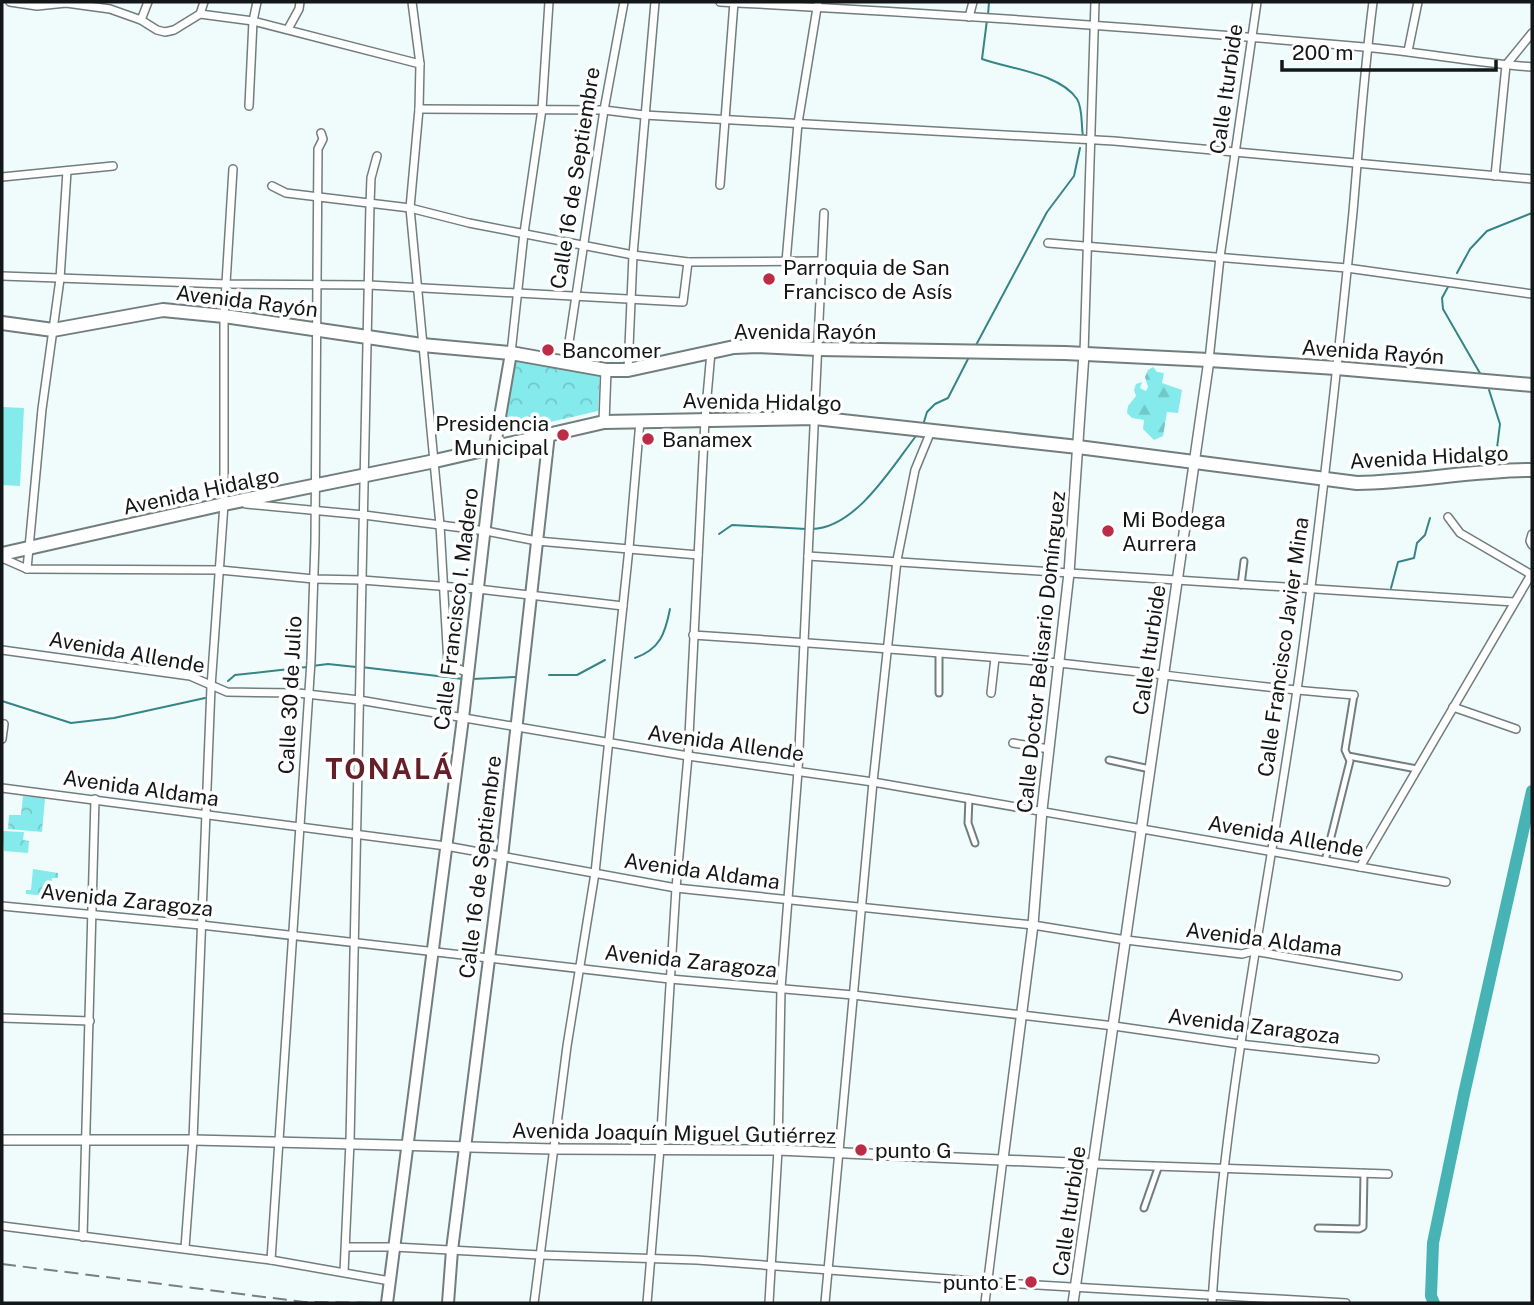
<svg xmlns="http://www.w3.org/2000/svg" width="1534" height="1305" font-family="'Public Sans',sans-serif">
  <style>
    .forest { fill: url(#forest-firs) }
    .park { fill: url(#park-crowns) }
    .pitch { fill: #85eaeb }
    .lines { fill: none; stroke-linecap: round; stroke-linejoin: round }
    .stream { stroke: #378486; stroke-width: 2 }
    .river { stroke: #47b3b5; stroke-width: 12 }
    .pedestrian-casing { stroke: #727d7d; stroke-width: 9 }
    .minor-casing { stroke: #727d7d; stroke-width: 10 }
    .tertiary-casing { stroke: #727d7d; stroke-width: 12 }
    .secondary-casing { stroke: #727d7d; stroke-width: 14 }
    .primary-casing { stroke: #727d7d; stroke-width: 16 }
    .pedestrian { stroke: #fff; stroke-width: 5 }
    .minor { stroke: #fff; stroke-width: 7 }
    .tertiary { stroke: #fff; stroke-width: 9 }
    .secondary { stroke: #fff; stroke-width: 10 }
    .primary { stroke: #fff; stroke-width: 12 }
    .rail { stroke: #777f7f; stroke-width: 2; stroke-dasharray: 14 7; stroke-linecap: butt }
    .poi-dot { fill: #bd2c46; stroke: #fff; stroke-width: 2.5 }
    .labels { text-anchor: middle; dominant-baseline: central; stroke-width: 7; stroke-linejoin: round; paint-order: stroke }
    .street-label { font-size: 21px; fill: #131717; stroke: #fff }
    .poi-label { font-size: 21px; fill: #131717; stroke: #fff; text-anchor: start }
    .district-label { font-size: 28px; font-weight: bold; letter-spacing: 2px; fill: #651f28; stroke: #fff }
  </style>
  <defs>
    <pattern id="forest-firs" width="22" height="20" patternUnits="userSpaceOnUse" patternTransform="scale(1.75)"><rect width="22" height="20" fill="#85eaeb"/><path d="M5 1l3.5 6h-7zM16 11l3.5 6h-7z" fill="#72c8c9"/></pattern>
    <pattern id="park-crowns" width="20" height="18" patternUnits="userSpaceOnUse" patternTransform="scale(1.75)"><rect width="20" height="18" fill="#85eaeb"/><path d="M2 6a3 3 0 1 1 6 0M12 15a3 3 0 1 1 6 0" fill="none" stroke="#72c8c9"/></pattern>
  </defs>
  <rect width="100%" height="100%" fill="#f0fcfc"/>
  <path class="forest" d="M 1153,367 L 1157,372 L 1164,373 L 1162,383 L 1182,390 L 1178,413 L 1167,412 L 1163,436 L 1154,440 L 1143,429 L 1144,420 L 1132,418 L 1127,413 L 1128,406 L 1136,396 L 1134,390 L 1136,384 L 1142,382 L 1140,388 L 1146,391 L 1148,387 L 1145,377 L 1148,370 Z"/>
  <g class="park">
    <path d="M 517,358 L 600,371 L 598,411 L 503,433 Z"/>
    <path d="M 23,796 L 45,798 L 42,832 L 8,829 L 9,815 L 21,815 Z"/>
    <path d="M 2,831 L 24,832 L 23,840 L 29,841 L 28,853 L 4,851 Z"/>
    <path d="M 33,869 L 58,873 L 58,878 L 52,878 L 50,896 L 26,894 L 26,890 L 31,890 Z"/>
  </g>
  <path class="pitch" d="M 2,407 L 24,408 L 20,486 L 2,485 Z"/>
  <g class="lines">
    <g class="stream">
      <path d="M 988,15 L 989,2"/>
      <path d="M 987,20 L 982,59 C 1010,69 1059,73 1077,99 C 1083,108 1081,126 1083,136"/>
      <path d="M 1457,273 L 1470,249 L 1487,231 L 1532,213"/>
      <path d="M 1449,285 L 1442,298 L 1443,309 L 1481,375"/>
      <path d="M 975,347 L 1047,212 L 1074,176 L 1080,148"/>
      <path d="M 1489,390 L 1500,424 L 1496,456"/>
      <path d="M 923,425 L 927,412 L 935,404 L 948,398 L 969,357"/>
      <path d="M 812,529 C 856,528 892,467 916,436"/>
      <path d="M 719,534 L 732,525 L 806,529"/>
      <path d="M 1391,588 L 1398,562 L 1414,558 L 1417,543 L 1425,535 L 1430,518"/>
      <path d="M 635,658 C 660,649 665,634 670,609"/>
      <path d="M 312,666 L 328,664 L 356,667"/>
      <path d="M 361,667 L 463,679"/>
      <path d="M 549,675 L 577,675 L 605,660"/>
      <path d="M 472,679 L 516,677"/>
      <path d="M 228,681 L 235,675 L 307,667"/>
      <path d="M 2,701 L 71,723 L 114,718 L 205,698"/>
    </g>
    <path class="river" d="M 1434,1303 L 1431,1296 L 1433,1243 L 1464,1094 L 1532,791"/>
    <defs>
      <g id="pedestrian">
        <path d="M 1241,585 L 1244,561"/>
        <path d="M 939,693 L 939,653"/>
        <path d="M 1348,756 L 1417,769"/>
        <path d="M 1109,760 L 1150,769"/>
        <path d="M 969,798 L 968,823 L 975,843"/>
        <path d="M 1325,861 L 1350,761 L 1345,750 L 1354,695"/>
        <path d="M 1144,1208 L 1158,1168"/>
        <path d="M 1318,1228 L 1359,1229 L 1363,1227 L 1364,1173"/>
      </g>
      <g id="minor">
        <path d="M 10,2 L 37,6 L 66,3 L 110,9 L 141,20 L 157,30 L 165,32 L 174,30 L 200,14 L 253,21 L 420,64"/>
        <path d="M 412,2 L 420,64 L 419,109 L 410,208 L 440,525 L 448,664 L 468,673"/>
        <path d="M 720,2 C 935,13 1150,28 1364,47 C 1420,52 1476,63 1532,67"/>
        <path d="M 200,14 L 204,2"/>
        <path d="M 969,17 L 973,2"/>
        <path d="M 141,20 L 148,2"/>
        <path d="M 288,29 L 299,9 L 300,2"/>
        <path d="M 1408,51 L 1418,2"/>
        <path d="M 249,106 L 253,21 L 257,2"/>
        <path d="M 419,109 L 604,110 L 644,115 L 1114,141 L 1532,179"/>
        <path d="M 1495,176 L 1506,65 L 1532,33"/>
        <path d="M 2,177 L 113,166"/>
        <path d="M 720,185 L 734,2"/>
        <path d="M 272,186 L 286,193 L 410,208 L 469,223 L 633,255 L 688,262 L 820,261"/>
        <path d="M 1048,243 L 1347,268 L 1532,294"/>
        <path d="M 786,262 L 798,123 L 818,2"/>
        <path d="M 2,276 L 226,284 L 369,285 L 683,302 L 688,262"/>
        <path d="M 511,353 L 524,233 L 542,109 L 549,2"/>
        <path d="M 1084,354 L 1095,2"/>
        <path d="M 1209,360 L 1220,257 L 1257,2"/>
        <path d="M 566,362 L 604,110 L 624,2"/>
        <path d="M 628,370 L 633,255 L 655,2"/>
        <path d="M 246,504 L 364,515 L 486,531 L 537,541 L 698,555"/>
        <path d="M 1448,517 L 1460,533 L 1532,575"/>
        <path d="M 1532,534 L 1530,541 L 1532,545"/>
        <path d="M 808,556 L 1514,602"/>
        <path d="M 2,558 L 27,569 L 220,570 L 314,579 L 362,580 L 478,589 L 623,606"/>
        <path d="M 27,569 L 42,409 L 60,279 L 67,171"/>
        <path d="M 693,635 C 815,643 937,652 1058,663 C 1157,673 1255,688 1354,695"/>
        <path d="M 2,650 L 190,676 L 227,692 L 298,693 L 359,700 L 688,756 L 873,782 L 1446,882"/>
        <path d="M 991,693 L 995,658"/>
        <path d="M 1453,707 L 1516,729"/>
        <path d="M 2,739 L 4,724"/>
        <path d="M 1013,743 L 1049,749"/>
        <path d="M 2,788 L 446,846 L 676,888 L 1033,925 L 1126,940 L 1242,954 L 1253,951 L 1398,976"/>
        <path d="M 1360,867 L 1532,573"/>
        <path d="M 2,906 L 201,925 L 670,979 L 853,995 L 1114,1026 L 1239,1044 L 1375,1059"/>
        <path d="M 2,1018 L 90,1021"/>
        <path d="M 1094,1164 L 1388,1174"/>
        <path d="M 2,1226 L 271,1260 L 390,1281"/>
        <path d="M 83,1237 L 95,799"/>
        <path d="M 346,1247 L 394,1247 L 540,1255 L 697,1260 L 988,1282 L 1346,1303"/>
        <path d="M 185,1248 L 193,1140 L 211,687 L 224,504 L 224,316 L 233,169"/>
        <path d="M 271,1260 L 311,661 L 315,542 L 318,149 L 323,139 L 321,133"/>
        <path d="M 344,1272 L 350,1142 L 370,204 L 371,178 L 377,156"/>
        <path d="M 534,1303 L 567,1046 L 595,873 L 629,548 L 640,421"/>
        <path d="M 647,1303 L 660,1148 L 676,888 L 688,756 L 705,419 L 711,352"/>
        <path d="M 769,1303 L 778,1150 L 781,988 L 798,771 L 824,213"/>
        <path d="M 825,1303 L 873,782 L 897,560 L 915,470 L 931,431"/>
        <path d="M 985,1303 L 1003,1159"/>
        <path d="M 1212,1303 C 1225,1095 1267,896 1297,690 C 1320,531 1337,371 1353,212 C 1359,142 1364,72 1373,2"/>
      </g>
      <g id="tertiary">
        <path d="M 604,422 L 606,370"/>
        <path d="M 2,1140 L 193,1140 L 553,1149 L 778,1150 L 1094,1164"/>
        <path d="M 1003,1159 L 1033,925 L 1042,810 L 1069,573 L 1084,354"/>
        <path d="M 1073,1303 L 1209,360"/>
      </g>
      <g id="secondary">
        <path d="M 387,1303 L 463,718 L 493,457 L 511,353"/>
        <path d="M 448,1303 L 452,1250 L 502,857 L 549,434"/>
      </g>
      <g id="primary">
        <path d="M 2,323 L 53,330 L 163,310 L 224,316 L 422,345 L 511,353 L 606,370 L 628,370 L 734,347 L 758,346 L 818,349 L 1065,353 L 1209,360 L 1336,368 L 1532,385"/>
        <path d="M 2,554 L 224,504 L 435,461 L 604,422 L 815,418 L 1078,447 L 1357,483 C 1416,482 1474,470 1532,470"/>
      </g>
    </defs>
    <use href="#pedestrian" class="pedestrian-casing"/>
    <use href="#minor" class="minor-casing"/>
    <use href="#tertiary" class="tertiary-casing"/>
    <use href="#secondary" class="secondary-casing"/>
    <use href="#primary" class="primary-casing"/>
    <use href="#pedestrian" class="pedestrian"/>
    <use href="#minor" class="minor"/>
    <use href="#tertiary" class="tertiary"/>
    <use href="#secondary" class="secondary"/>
    <use href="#primary" class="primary"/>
    <path class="rail" d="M 2,1264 L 304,1302 L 392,1303"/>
  </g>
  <g class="poi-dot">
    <circle cx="769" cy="279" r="7"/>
    <circle cx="548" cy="350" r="7"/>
    <circle cx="563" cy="435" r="7"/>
    <circle cx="648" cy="439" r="7"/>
    <circle cx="1108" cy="531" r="7"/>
    <circle cx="861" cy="1150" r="7"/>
    <circle cx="1031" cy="1282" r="7"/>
  </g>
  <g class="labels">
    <g class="street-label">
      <text transform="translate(1226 89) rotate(-82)">Calle Iturbide</text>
      <text transform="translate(575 178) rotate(-81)">Calle 16 de Septiembre</text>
      <text transform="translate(247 301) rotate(7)">Avenida Rayón</text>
      <text x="805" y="331">Avenida Rayón</text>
      <text transform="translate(1373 352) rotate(4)">Avenida Rayón</text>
      <text transform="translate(762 402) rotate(1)">Avenida Hidalgo</text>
      <text transform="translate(1429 457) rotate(-3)">Avenida Hidalgo</text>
      <text transform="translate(201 491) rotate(-12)">Avenida Hidalgo</text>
      <text transform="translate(456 609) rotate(-83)">Calle Francisco I. Madero</text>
      <text transform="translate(1283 647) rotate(-82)">Calle Francisco Javier Mina</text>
      <text transform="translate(1149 650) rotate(-82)">Calle Iturbide</text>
      <text transform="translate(127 652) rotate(10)">Avenida Allende</text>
      <text transform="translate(1041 652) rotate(-84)">Calle Doctor Belisario Domínguez</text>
      <text transform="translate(290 695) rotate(-87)">Calle 30 de Julio</text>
      <text transform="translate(726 743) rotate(8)">Avenida Allende</text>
      <text transform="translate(141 788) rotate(8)">Avenida Aldama</text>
      <text transform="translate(1286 836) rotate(10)">Avenida Allende</text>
      <text transform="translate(480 867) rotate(-83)">Calle 16 de Septiembre</text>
      <text transform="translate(702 871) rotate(8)">Avenida Aldama</text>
      <text transform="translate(127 900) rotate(6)">Avenida Zaragoza</text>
      <text transform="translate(1264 939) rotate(7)">Avenida Aldama</text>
      <text transform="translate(691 961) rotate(6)">Avenida Zaragoza</text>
      <text transform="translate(1254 1026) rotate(7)">Avenida Zaragoza</text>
      <text transform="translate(674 1133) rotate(1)">Avenida Joaquín Miguel Gutiérrez</text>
      <text transform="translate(1069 1211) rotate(-82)">Calle Iturbide</text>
    </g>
    <g class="poi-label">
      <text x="783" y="267">Parroquia de San<tspan x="783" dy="24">Francisco de Asís</tspan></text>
      <text x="562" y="350">Bancomer</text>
      <text x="549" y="423" text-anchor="end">Presidencia<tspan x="549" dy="24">Municipal</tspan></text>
      <text x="662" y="439">Banamex</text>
      <text x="1122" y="519">Mi Bodega<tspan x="1122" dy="24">Aurrera</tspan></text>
      <text x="875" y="1150">punto G</text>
      <text x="1017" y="1282" text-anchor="end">punto E</text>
    </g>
    <g class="district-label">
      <text x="390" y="768">TONALÁ</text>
    </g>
  </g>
  <rect width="1534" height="1305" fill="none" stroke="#131717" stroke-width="7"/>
  <path d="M1282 60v10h214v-10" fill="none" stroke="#131717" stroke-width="3.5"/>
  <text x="1292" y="60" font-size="21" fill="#131717" stroke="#ffffff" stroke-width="5" paint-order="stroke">200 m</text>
</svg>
